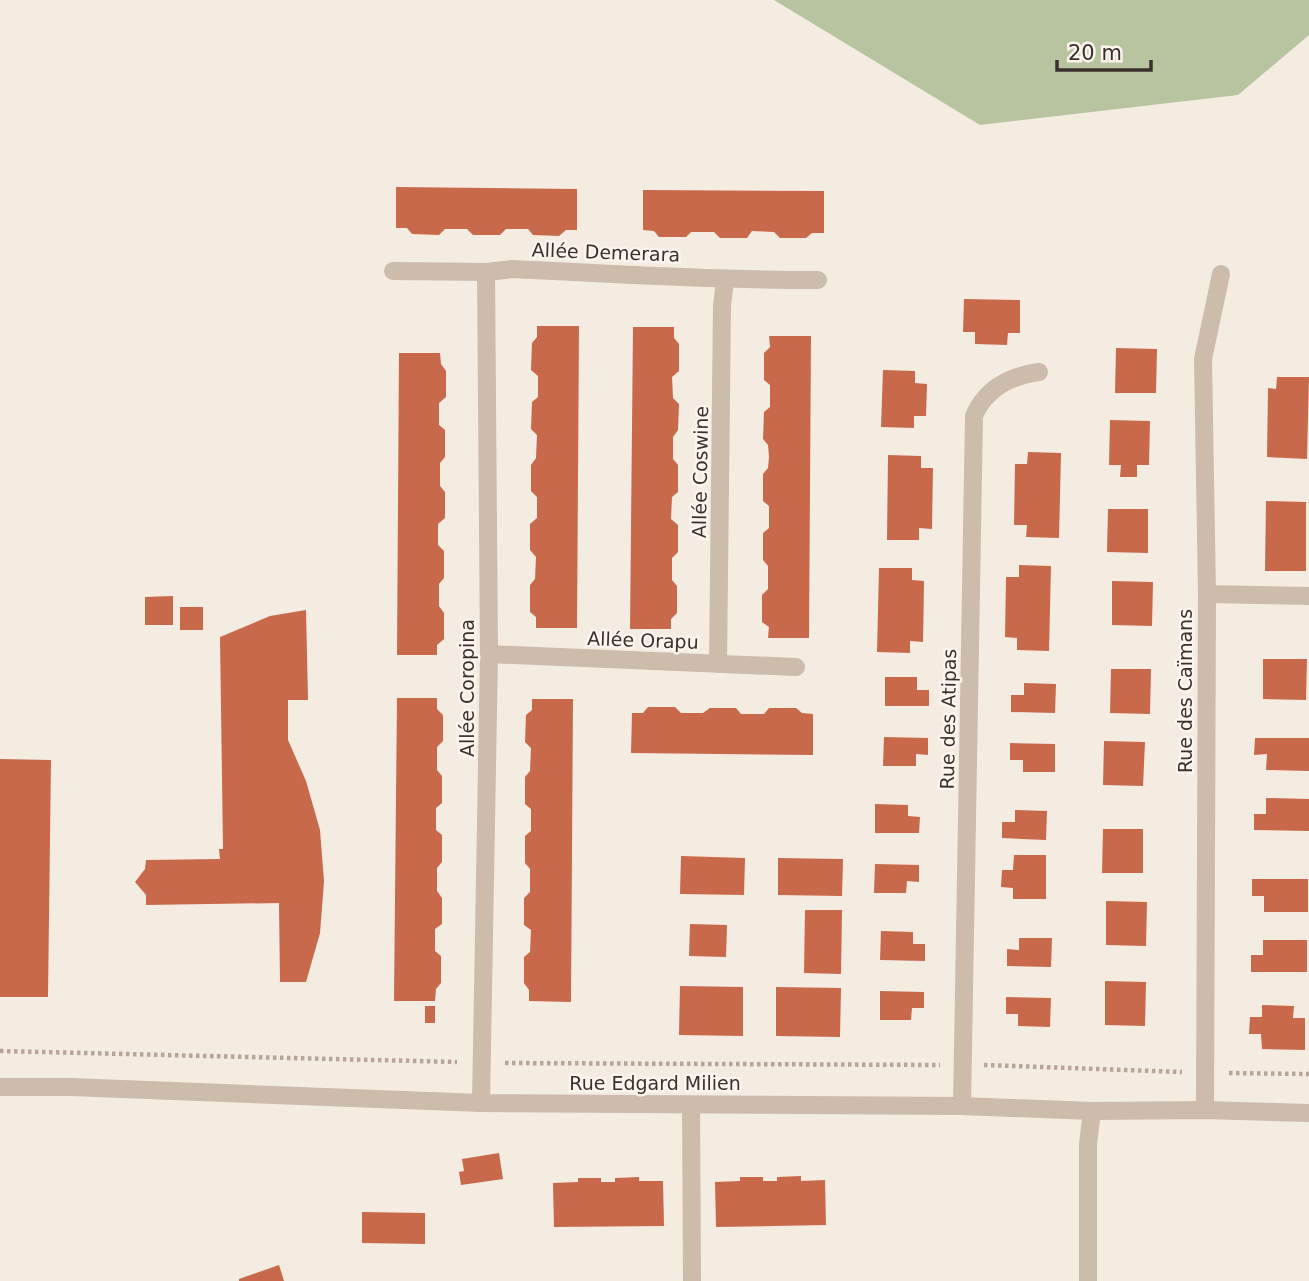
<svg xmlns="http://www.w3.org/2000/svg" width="1309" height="1281" font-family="'DejaVu Sans',sans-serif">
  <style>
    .green { fill: #b8c4a0 }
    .building { fill: #c8694b }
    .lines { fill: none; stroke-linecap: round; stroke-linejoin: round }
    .path { stroke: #b9a596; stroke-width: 4.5; stroke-dasharray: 3.5 3.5; stroke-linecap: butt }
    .minor { stroke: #cdbbac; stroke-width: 18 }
    .labels { text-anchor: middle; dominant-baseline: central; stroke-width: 5; stroke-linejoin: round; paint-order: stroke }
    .street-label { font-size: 19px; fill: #3b302b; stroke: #fbf5ee }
  </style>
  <rect width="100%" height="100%" fill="#f4ebe1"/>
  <path class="green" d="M 774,0 L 1309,0 L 1309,35 L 1238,95 L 980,125 Z"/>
  <g class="building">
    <path d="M 396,187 L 577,189 L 577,230 L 566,230 L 559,236 L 533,235 L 528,229 L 506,229 L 500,235 L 473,235 L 467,229 L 445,229 L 439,235 L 412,234 L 407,228 L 396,228 Z"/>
    <path d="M 643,190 L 824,191 L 824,233 L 812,233 L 806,238 L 780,238 L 774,232 L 752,231 L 747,238 L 720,238 L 714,232 L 691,232 L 686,237 L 659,237 L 654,231 L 643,230 Z"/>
    <path d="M 964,299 L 1020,300 L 1020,333 L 1008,333 L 1007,345 L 975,344 L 975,332 L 963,332 Z"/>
    <path d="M 537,326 L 579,326 L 577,628 L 536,628 L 536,617 L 530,612 L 530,585 L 535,579 L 536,557 L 530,550 L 530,524 L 537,518 L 537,497 L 531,491 L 531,465 L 536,458 L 537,435 L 531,429 L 532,402 L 538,397 L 538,376 L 531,370 L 532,343 L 537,337 Z"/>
    <path d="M 633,327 L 674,327 L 674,338 L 679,344 L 679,371 L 672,377 L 673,398 L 679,404 L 678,430 L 673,437 L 673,459 L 678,465 L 678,492 L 672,497 L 671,519 L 678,525 L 678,552 L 672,558 L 672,580 L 677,586 L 677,613 L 671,619 L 671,629 L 630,629 Z"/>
    <path d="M 769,336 L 811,336 L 809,638 L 768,638 L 769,627 L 762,622 L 762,595 L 768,589 L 768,566 L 763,560 L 763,533 L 769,528 L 769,506 L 763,501 L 763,474 L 768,468 L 769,457 L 768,445 L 763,439 L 764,412 L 770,407 L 770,385 L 764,380 L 764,353 L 770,347 Z"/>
    <path d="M 1116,348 L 1157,349 L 1156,393 L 1115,393 Z"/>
    <path d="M 399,353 L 440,353 L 441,364 L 446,371 L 446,397 L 439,403 L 439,425 L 445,430 L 445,457 L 440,463 L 440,486 L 445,492 L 445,518 L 438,524 L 438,545 L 444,551 L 444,578 L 439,584 L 439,606 L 444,613 L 444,639 L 437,645 L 437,655 L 397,655 Z"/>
    <path d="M 883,370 L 915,371 L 915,383 L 927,384 L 926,416 L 914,416 L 914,428 L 881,427 Z"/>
    <path d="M 1277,377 L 1309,377 L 1307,459 L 1267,457 L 1268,388 L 1276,389 Z"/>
    <path d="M 1110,420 L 1150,421 L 1149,465 L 1137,465 L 1137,477 L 1120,477 L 1121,465 L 1109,465 Z"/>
    <path d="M 1028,452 L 1061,453 L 1059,538 L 1026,537 L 1027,525 L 1014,525 L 1015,464 L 1027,464 Z"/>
    <path d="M 888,455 L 921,456 L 921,468 L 933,468 L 932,529 L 919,528 L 919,540 L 887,540 Z"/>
    <path d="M 1266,501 L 1306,502 L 1306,571 L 1265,571 Z"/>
    <path d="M 1108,509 L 1148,509 L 1148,553 L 1107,552 Z"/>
    <path d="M 1019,565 L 1051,566 L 1049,651 L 1017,650 L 1017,638 L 1005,637 L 1006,577 L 1019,577 Z"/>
    <path d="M 879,568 L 912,568 L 912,580 L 924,581 L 923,642 L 910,641 L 910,653 L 877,652 Z"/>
    <path d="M 1112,581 L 1153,582 L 1152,626 L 1112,625 Z"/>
    <path d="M 173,596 L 173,625 L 145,625 L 145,597 Z"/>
    <rect x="180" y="607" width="23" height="23"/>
    <path d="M 306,610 L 308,700 L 288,700 L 288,740 L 306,781 L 320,830 L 324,881 L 320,933 L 306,982 L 280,982 L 279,903 L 146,905 L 146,895 L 135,882 L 145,869 L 146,860 L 220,859 L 219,849 L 223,849 L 220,637 L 270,616 Z"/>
    <path d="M 1263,659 L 1307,659 L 1306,700 L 1263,699 Z"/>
    <path d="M 1111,669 L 1151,669 L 1150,714 L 1110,713 Z"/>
    <path d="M 885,677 L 917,677 L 917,690 L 929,690 L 929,706 L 885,706 Z"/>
    <path d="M 1024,683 L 1056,684 L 1055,713 L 1011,712 L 1011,695 L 1024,695 Z"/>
    <path d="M 397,698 L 437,698 L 437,709 L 443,715 L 443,741 L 437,747 L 437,770 L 442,776 L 442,803 L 436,808 L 436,830 L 442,835 L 442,862 L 437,868 L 437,891 L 442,898 L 442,924 L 435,929 L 435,951 L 441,956 L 441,983 L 436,989 L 435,1001 L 394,1001 Z"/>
    <path d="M 532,699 L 573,699 L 571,1002 L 529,1001 L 529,990 L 524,983 L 524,957 L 530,952 L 531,930 L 524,925 L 524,898 L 530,892 L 530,869 L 525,863 L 525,836 L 531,831 L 531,809 L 525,804 L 525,777 L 530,771 L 531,748 L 525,742 L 526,715 L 532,710 Z"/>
    <path d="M 648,707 L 675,707 L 681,713 L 703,713 L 710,708 L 736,708 L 741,714 L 764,714 L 769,708 L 796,708 L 802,713 L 813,714 L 813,755 L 631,753 L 632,713 L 643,713 Z"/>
    <path d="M 884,737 L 928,738 L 928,755 L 916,754 L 916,766 L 883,766 Z"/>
    <path d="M 1255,738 L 1309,738 L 1309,771 L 1266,770 L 1267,754 L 1254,755 Z"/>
    <path d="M 1104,741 L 1145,742 L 1143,786 L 1103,785 Z"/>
    <path d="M 1010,743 L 1055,744 L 1055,772 L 1023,772 L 1023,760 L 1010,760 Z"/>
    <path d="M 0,759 L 51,760 L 48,997 L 0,997 Z"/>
    <path d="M 1266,798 L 1309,799 L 1309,831 L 1254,830 L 1254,814 L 1266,814 Z"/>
    <path d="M 875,804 L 908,805 L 908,816 L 920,817 L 919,833 L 875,833 Z"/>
    <path d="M 1015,810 L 1047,811 L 1046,840 L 1002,838 L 1002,822 L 1015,822 Z"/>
    <path d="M 1103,829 L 1143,829 L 1143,873 L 1102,873 Z"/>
    <path d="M 1014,855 L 1046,855 L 1046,899 L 1013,899 L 1013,888 L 1001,887 L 1002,870 L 1013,870 Z"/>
    <path d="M 681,856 L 745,858 L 744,895 L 680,894 Z"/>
    <path d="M 778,858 L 843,859 L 842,896 L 778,895 Z"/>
    <path d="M 875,864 L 919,865 L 919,882 L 907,881 L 906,893 L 874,893 Z"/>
    <path d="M 1252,879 L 1308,879 L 1308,912 L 1264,912 L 1264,896 L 1252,896 Z"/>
    <path d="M 1106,901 L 1147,902 L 1146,946 L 1106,945 Z"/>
    <path d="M 805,910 L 842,910 L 841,974 L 804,973 Z"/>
    <path d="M 690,924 L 727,925 L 726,957 L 689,956 Z"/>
    <path d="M 881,931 L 913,932 L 913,944 L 925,944 L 925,961 L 880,960 Z"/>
    <path d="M 1019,938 L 1052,938 L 1051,967 L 1007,966 L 1007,949 L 1019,950 Z"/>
    <path d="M 1263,940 L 1307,940 L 1307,972 L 1251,972 L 1251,955 L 1263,955 Z"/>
    <path d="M 1105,981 L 1146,982 L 1145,1026 L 1105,1025 Z"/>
    <path d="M 680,986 L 743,987 L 743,1036 L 679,1035 Z"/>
    <path d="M 776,987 L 841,988 L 840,1037 L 776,1036 Z"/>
    <path d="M 880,991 L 924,992 L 924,1008 L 912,1008 L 911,1020 L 880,1020 Z"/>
    <path d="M 1006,997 L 1051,998 L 1050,1027 L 1018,1026 L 1018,1014 L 1006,1014 Z"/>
    <path d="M 1262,1005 L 1294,1006 L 1293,1018 L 1305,1018 L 1305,1050 L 1262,1049 L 1261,1034 L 1249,1034 L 1250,1017 L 1262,1017 Z"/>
    <rect x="425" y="1006" width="10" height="17"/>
    <path d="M 499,1153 L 503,1179 L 461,1185 L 459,1172 L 464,1171 L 462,1159 Z"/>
    <path d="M 801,1176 L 801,1181 L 825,1180 L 826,1225 L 716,1227 L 715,1182 L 740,1181 L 740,1177 L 763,1177 L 763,1181 L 777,1181 L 777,1177 Z"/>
    <path d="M 639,1177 L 639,1181 L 663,1181 L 664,1226 L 554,1227 L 553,1183 L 578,1182 L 578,1178 L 601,1178 L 601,1182 L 615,1182 L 615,1178 Z"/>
    <path d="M 362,1212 L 425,1213 L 425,1244 L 362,1243 Z"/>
    <path d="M 279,1265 L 284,1281 L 239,1281 L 239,1279 Z"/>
  </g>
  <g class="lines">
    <g class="path">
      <path d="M 0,1051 L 457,1062"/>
      <path d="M 505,1063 L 940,1065"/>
      <path d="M 984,1065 L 1182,1072"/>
      <path d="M 1229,1073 L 1309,1074"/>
    </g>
    <g class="minor">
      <path d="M 393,271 L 486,272 L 513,269 C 615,274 716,280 818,280"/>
      <path d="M 1207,594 L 1309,596"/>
      <path d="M 489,654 L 796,667"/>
      <path d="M 718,664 L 722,306 L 725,280"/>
      <path d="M 0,1087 L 71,1087 L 481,1103 L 962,1106 L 1092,1111 L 1205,1110 L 1309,1113"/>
      <path d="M 481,1103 L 489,654 L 486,272"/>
      <path d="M 691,1105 L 692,1281"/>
      <path d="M 962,1106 L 974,416 C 986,388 1010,376 1039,372"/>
      <path d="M 1205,1110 L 1207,594 L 1203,359 L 1221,274"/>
      <path d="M 1088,1281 L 1088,1144 L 1092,1111"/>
    </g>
  </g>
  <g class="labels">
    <g class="street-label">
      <text transform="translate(606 252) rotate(2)">Allée Demerara</text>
      <text transform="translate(700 472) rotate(-89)">Allée Coswine</text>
      <text transform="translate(643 640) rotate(2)">Allée Orapu</text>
      <text transform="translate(467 688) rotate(-90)">Allée Coropina</text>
      <text transform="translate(1185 691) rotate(-90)">Rue des Caïmans</text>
      <text transform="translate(948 719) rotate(-89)">Rue des Atipas</text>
      <text x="655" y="1083">Rue Edgard Milien</text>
    </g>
  </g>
  <path d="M1057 60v10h94v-10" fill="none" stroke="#3b302b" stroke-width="3.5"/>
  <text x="1068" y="60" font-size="21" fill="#3b302b" stroke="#fbf5ee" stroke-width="5" paint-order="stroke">20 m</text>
</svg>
